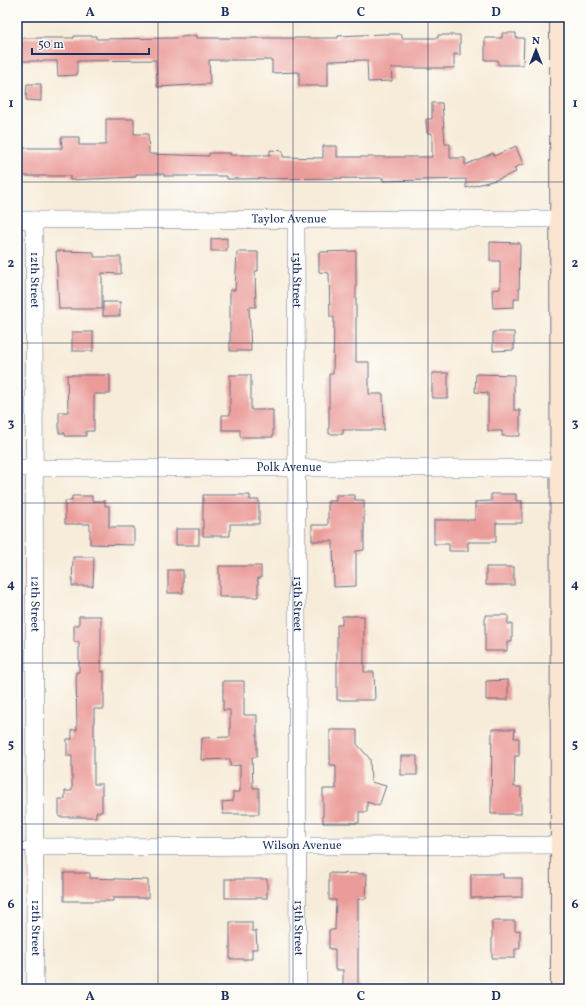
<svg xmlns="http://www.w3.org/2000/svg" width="586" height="1006" font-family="Vollkorn,serif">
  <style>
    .building { fill: #eb9c9a }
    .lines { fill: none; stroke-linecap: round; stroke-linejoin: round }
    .lane-casing { stroke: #687189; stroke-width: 10 }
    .street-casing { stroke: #687189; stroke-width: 18 }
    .secondary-casing { stroke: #687189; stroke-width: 24 }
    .lane { stroke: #fff; stroke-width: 8 }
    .street { stroke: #fff; stroke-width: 17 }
    .secondary { stroke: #fce5d0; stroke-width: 22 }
    .grid { fill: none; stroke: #1b2f5e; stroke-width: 1; stroke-opacity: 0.55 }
    .labels { text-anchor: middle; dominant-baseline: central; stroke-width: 3; stroke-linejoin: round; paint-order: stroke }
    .street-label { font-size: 12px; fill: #1b2f5e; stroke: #fdfcf7 }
    .neatline { fill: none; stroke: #1b2f5e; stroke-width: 1.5 }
    .grid-label { font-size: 13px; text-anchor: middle; font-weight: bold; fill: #1b2f5e }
  </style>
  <rect width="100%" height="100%" fill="#fdfcf7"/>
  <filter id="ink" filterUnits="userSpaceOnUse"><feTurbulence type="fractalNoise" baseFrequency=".025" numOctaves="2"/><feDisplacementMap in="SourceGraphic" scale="8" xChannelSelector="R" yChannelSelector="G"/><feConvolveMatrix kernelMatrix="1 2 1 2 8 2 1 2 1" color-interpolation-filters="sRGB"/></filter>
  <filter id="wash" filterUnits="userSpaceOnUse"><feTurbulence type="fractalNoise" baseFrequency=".012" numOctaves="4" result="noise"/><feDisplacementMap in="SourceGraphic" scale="16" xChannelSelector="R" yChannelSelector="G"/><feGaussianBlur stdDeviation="0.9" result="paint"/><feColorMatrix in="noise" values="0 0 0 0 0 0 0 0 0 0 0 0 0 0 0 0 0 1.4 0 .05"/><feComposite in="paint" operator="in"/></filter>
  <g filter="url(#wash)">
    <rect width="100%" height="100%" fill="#f7ecd9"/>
    <g id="blocks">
      <g class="building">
        <path d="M 502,33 L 516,33 L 516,38 L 524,38 L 523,65 L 498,65 L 498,60 L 485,60 L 485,38 L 502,38 Z"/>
        <path d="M 383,34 L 402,34 L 402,38 L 438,38 L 438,35 L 460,35 L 460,55 L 454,54 L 454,68 L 391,68 L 392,81 L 368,82 L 367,60 L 328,61 L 328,86 L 299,86 L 299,72 L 272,73 L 272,60 L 209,60 L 210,84 L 157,87 L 156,60 L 77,61 L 77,75 L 58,76 L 57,61 L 17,61 L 17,38 L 74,38 L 74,36 L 96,36 L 96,39 L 174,38 L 197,35 L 197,38 L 338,38 L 338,36 Z"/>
        <path d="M 27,84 L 41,84 L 41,101 L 26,100 Z"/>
        <path d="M 432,103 L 442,103 L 445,144 L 450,144 L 450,158 L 465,158 L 465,165 L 493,153 L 494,156 L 516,146 L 523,164 L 514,168 L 516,172 L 499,179 L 466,188 L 466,179 L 383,181 L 383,178 L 227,179 L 227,176 L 164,176 L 164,174 L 136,174 L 136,177 L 70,180 L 70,176 L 17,176 L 17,148 L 62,148 L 61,137 L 79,137 L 79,145 L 106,145 L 106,119 L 134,119 L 134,134 L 148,134 L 149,154 L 209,156 L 209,153 L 230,153 L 230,155 L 270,155 L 270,150 L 283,151 L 283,157 L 323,158 L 323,146 L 337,146 L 337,157 L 432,157 L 432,133 L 427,133 L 426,119 L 432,119 Z"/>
        <path d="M 227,238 L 227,251 L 211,251 L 211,239 Z"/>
        <path d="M 490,242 L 520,243 L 519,299 L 514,299 L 514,307 L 493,308 L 492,290 L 500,289 L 500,261 L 490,261 Z"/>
        <path d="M 56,251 L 94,252 L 94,257 L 121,257 L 121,274 L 102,273 L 102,309 L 59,309 Z"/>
        <path d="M 356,251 L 356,362 L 369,362 L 369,394 L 383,394 L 384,430 L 343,430 L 343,434 L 329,434 L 329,374 L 333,374 L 334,317 L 330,317 L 329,273 L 319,272 L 319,252 Z"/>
        <path d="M 237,252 L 258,252 L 258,271 L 255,271 L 256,307 L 249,307 L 251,351 L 230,351 L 230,290 L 235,290 Z"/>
        <rect x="103" y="302" width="17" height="14"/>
        <rect x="72" y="332" width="21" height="19"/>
        <path d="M 493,332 L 514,332 L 514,350 L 493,351 Z"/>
        <rect x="432" y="373" width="16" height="25"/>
        <path d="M 476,374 L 514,375 L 514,410 L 520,410 L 520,436 L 502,436 L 502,431 L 488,431 L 488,393 L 475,392 Z"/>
        <path d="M 67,375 L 110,375 L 110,394 L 94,394 L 94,431 L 86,431 L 86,436 L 65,436 L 65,433 L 59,433 L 59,412 L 68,412 Z"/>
        <path d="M 230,375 L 251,375 L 251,410 L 273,410 L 273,437 L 240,437 L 240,430 L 222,430 L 222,415 L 230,415 Z"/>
        <path d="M 491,494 L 516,494 L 516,501 L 522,501 L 522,523 L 496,523 L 496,542 L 468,542 L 468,551 L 449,551 L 449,544 L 434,544 L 434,520 L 475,520 L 475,502 L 491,501 Z"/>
        <path d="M 203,495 L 250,495 L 250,500 L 259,500 L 259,524 L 230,524 L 230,536 L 203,536 Z"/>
        <path d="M 336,495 L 355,495 L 355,500 L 364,500 L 364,550 L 356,551 L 356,586 L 334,587 L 333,541 L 312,541 L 312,525 L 328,525 L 328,501 L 336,501 Z"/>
        <path d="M 72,496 L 92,496 L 92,501 L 105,501 L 105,506 L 109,506 L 109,527 L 134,527 L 134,545 L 90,544 L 90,524 L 65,524 L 65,501 L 72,501 Z"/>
        <rect x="176" y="529" width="23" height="16"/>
        <path d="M 73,557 L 94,557 L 93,586 L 72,586 Z"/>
        <path d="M 219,566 L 261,566 L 261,578 L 258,578 L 258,597 L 219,597 Z"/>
        <rect x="486" y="567" width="28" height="18"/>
        <rect x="168" y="570" width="15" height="23"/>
        <path d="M 485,615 L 508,615 L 508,624 L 512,624 L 512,642 L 507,642 L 507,651 L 485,651 Z"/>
        <path d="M 79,616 L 101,616 L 101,672 L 104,671 L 104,709 L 94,709 L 94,784 L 102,784 L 102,812 L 96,812 L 96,817 L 59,817 L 59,799 L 65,799 L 65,791 L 72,791 L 72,756 L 67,756 L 67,739 L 72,739 L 72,730 L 77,730 L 76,672 L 79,672 L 79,642 L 74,642 L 74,625 L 79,625 Z"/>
        <path d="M 342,616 L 364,616 L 364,672 L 374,672 L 375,700 L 337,700 L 337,625 L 342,625 Z"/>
        <path d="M 508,680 L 508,700 L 486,700 L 486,681 Z"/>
        <path d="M 223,681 L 244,681 L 244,715 L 257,715 L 257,757 L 252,757 L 253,788 L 259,788 L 259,814 L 223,814 L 222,802 L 233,801 L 233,792 L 240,792 L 240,765 L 230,766 L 230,759 L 201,760 L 202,738 L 230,737 L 230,710 L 223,710 Z"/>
        <path d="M 492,729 L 515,729 L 514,738 L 519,738 L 519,756 L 515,756 L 514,787 L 521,787 L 521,814 L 491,814 Z"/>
        <path d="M 330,730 L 357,730 L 357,744 L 370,759 L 371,782 L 386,786 L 379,806 L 367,802 L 367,812 L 359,812 L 359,823 L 323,823 L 323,789 L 336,789 L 336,765 L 330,765 Z"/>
        <rect x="401" y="756" width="16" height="19"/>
        <path d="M 64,873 L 90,873 L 90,878 L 148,880 L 148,898 L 113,898 L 113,901 L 64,901 Z"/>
        <path d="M 329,873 L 367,874 L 366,899 L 358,899 L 358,989 L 343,989 L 343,970 L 335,970 L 335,949 L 329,949 L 329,930 L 335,930 L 336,900 L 329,900 Z"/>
        <path d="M 471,874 L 503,874 L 503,878 L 522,878 L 522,897 L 471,898 Z"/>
        <rect x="225" y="879" width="42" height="19"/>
        <path d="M 492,921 L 515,921 L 515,931 L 520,930 L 520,949 L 515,949 L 515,958 L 492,958 Z"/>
        <path d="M 230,922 L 252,922 L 252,931 L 256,931 L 257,949 L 252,949 L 252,959 L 230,959 Z"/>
      </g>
    </g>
  </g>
  <g filter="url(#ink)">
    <use href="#blocks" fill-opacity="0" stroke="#687189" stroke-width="1"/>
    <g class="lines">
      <defs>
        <path id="lane" d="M 17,847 L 35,847"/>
        <g id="street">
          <path id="s1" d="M 296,219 L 298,989"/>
          <path id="s2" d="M 17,220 L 561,219"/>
          <path id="s3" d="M 34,220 L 35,989"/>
          <path id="s4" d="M 17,468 L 561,468"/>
          <path id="s5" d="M 35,847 L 569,845"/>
        </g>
        <path id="secondary" d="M 561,17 L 562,989"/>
      </defs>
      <use href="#lane" class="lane-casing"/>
      <use href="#street" class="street-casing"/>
      <use href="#secondary" class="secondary-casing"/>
      <use href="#lane" class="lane"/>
      <use href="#street" class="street"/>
      <use href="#secondary" class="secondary"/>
    </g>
  </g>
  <path class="grid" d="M 158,17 L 158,989M 293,17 L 293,989M 428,17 L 428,989M 17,182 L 569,182M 17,343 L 569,343M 17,503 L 569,503M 17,663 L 569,663M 17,824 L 569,824"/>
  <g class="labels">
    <g class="street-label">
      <text stroke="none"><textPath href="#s2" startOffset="272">Taylor Avenue</textPath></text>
      <text stroke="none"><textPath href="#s3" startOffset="60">12th Street</textPath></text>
      <text stroke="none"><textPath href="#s1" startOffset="61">13th Street</textPath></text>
      <text stroke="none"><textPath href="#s4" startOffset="272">Polk Avenue</textPath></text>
      <text stroke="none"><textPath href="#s3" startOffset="384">12th Street</textPath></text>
      <text stroke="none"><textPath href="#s1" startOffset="385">13th Street</textPath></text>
      <text stroke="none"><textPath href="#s5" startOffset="267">Wilson Avenue</textPath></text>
      <text stroke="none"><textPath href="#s3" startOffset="708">12th Street</textPath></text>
      <text stroke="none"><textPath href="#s1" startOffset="709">13th Street</textPath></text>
    </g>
  </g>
  <rect width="586" height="1006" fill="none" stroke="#fdfcf7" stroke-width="44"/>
  <g transform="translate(536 50)" stroke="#fdfcf7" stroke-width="3" paint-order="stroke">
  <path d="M0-3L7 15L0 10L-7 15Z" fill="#1b2f5e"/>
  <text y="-6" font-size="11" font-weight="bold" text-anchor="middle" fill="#1b2f5e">N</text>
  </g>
  <path d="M32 48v6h117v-6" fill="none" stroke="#1b2f5e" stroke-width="2"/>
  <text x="38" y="48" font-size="12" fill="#1b2f5e" stroke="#fdfcf7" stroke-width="3" paint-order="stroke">50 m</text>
  <rect x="22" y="22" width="542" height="962" class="neatline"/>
  <g class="grid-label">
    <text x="90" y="16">A</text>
    <text x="225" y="16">B</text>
    <text x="361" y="16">C</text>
    <text x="496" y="16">D</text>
    <text x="11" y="107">1</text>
    <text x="575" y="107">1</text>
    <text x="11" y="267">2</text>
    <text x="575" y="267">2</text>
    <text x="11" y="427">3</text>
    <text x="575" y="427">3</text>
    <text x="11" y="588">4</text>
    <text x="575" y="588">4</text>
    <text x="11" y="748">5</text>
    <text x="575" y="748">5</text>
    <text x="11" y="908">6</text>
    <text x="575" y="908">6</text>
    <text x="90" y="1000">A</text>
    <text x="225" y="1000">B</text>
    <text x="361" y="1000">C</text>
    <text x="496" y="1000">D</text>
  </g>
</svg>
